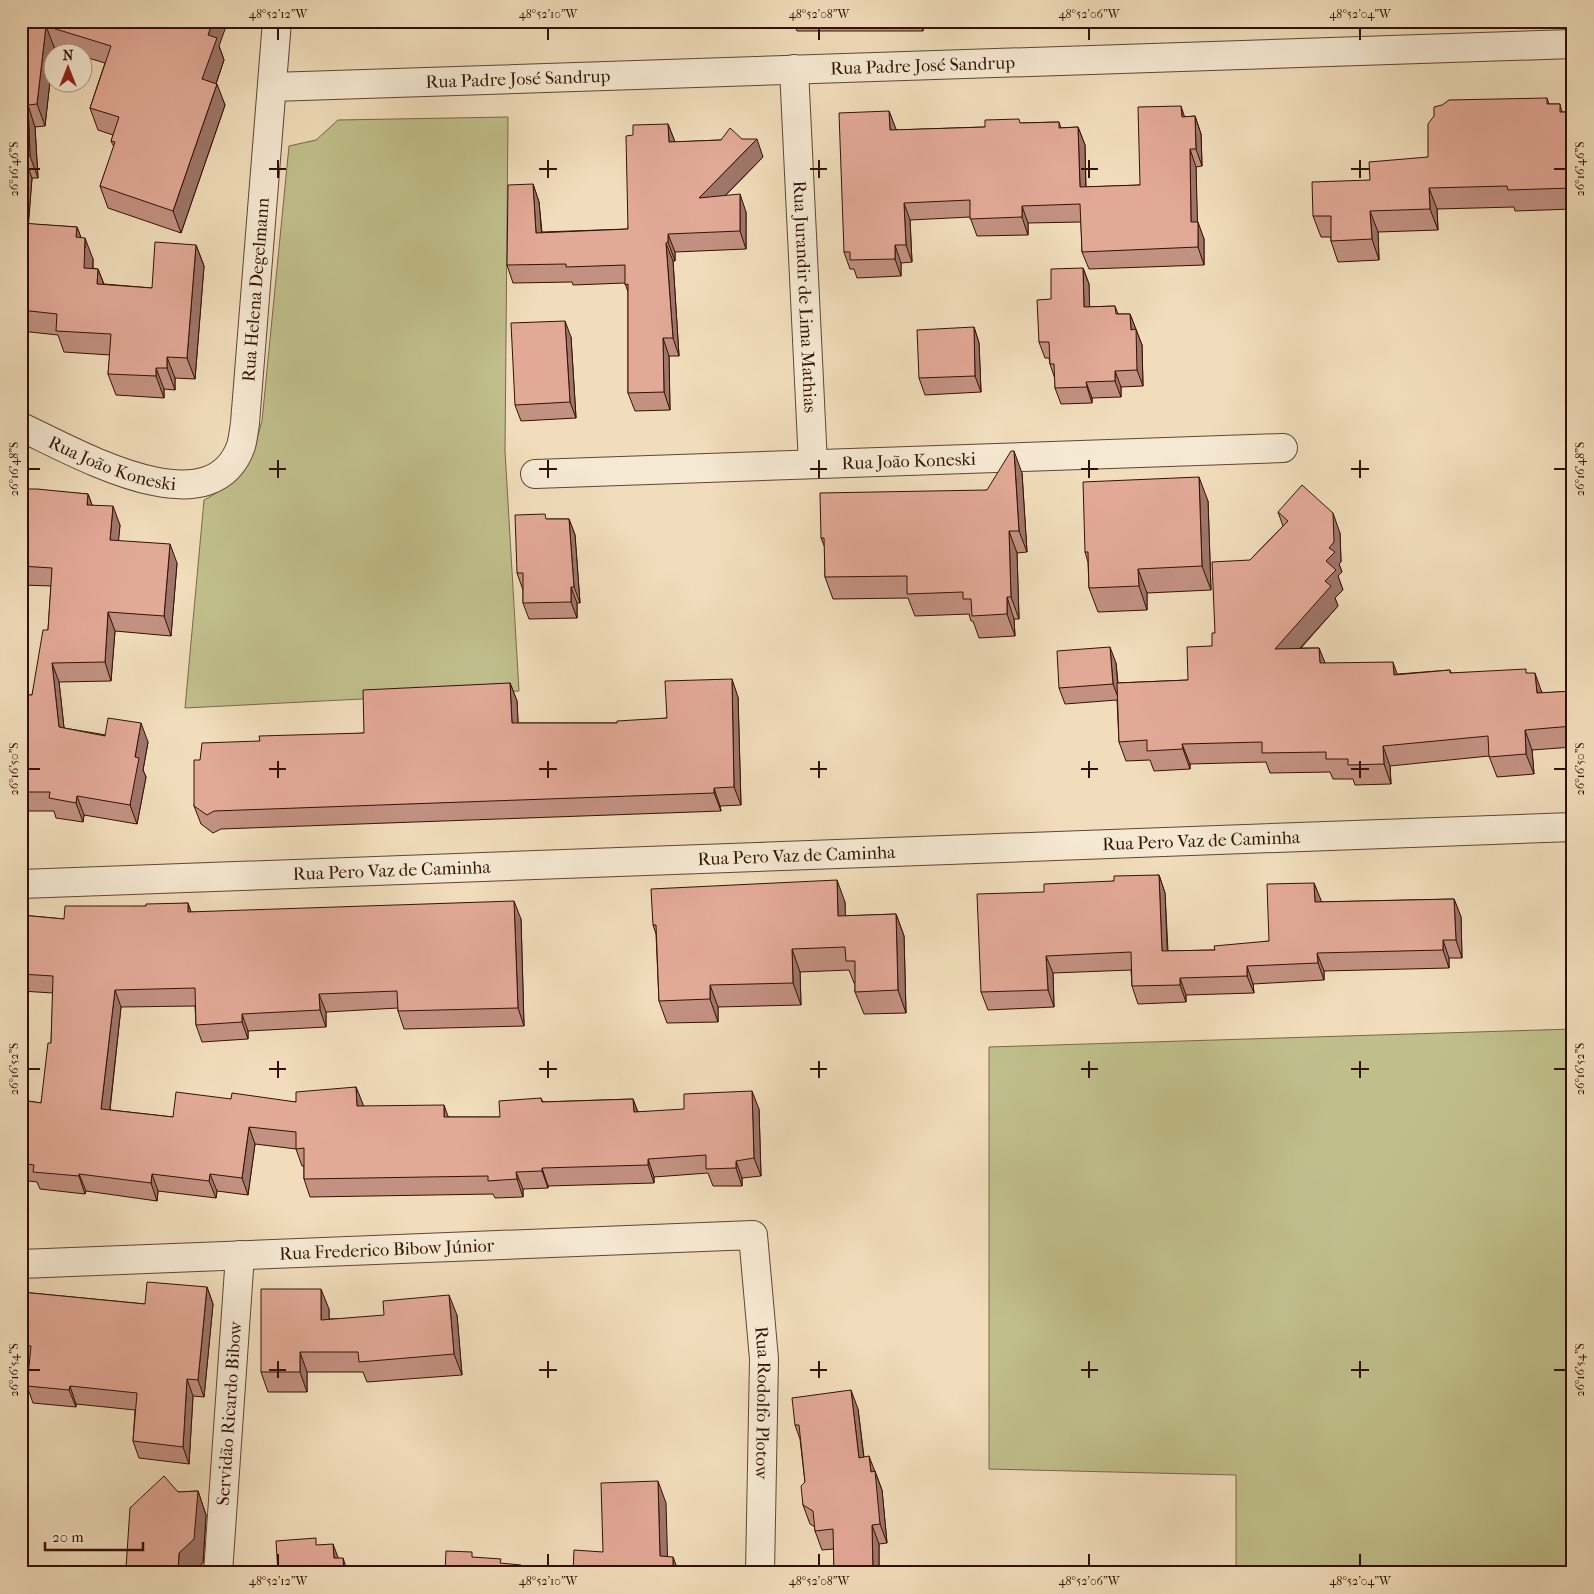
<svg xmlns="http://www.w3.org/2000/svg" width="1594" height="1594" font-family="'IM FELL French Canon',serif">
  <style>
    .green { fill: #c0bf8c; stroke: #7a6848 }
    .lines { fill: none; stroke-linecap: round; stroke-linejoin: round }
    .street-casing { stroke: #624532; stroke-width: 30 }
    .street { stroke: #f6e9d3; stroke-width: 28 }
    .wall { fill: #c39182; stroke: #331205 }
    .shaded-wall { fill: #9f766a; stroke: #331205 }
    .building { fill: #e3a997; stroke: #331205 }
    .ticks { fill: none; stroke: #331205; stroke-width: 2 }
    .labels { text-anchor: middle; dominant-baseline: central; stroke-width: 4; stroke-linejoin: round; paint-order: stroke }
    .street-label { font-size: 18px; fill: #331205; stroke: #f6e9d3 }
    .neatline { fill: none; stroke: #331205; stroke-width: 2 }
    .ticks-label { font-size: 12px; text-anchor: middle; fill: #331205 }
  </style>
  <rect width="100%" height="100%" fill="#f1ddbb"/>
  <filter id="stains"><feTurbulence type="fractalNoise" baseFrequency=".004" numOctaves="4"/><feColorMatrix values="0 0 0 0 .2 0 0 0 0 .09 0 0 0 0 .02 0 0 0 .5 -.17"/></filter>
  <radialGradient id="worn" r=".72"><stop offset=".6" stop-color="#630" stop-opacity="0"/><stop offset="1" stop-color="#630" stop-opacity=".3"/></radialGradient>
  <g class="green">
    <path d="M 508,117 L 505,451 L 519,691 L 185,708 L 204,500 C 244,478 250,465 262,421 L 289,146 L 316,140 L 338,120 Z"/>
    <path d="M 1573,1029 L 1573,1573 L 1236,1573 L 1236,1475 L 989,1469 L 989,1047 Z"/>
  </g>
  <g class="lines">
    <defs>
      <g id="street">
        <path id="s1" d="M 794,69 L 813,464"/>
        <path id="s2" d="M 272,87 L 1573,44"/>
        <path id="s3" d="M 21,427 C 72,450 210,532 241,446 C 243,439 244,430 245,423 L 277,21"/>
        <path id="s4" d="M 535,474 L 1283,448"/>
        <path id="s5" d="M 21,884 L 1573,827"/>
        <path id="s6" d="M 21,1264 L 753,1235 L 764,1359 L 760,1573"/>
        <path id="s7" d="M 218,1573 L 240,1255"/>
      </g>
    </defs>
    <use href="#street" class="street-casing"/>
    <use href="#street" class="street"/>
  </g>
  <g class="wall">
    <path d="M 426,21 L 459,21 L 426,23 Z"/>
    <path d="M 502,21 L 556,21 L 556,23 L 503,24 Z"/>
    <path d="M 722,21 L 994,21 L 994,22 L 923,25 L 923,31 L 797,31 L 793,22 L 724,26 Z"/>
    <path d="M 42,24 L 219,46 L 224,60 L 216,84 L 225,105 L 181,233 L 108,208 L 100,186 L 114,147 L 111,141 L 113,135 L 98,130 L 90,108 L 105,63 L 82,56 L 82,52 L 71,52 L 54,47 L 54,52 L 52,52 L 52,63 L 45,126 L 35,127 L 38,178 L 32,178 L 28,224 L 77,227 L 81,238 L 93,259 L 93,268 L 98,269 L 104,284 L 152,288 L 196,245 L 204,266 L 195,379 L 175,378 L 175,390 L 164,389 L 164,398 L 116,395 L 108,374 L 110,355 L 64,352 L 58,335 L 21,331 L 21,26 L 42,26 Z"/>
    <path d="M 1547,98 L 1549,104 L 1560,104 L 1562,112 L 1573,112 L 1573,209 L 1515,211 L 1514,207 L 1437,209 L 1438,230 L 1378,232 L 1379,260 L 1338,262 L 1331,241 L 1331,237 L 1321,237 L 1313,216 L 1370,180 L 1428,157 Z"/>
    <path d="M 889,111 L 896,130 L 985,127 L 1021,123 L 1059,122 L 1061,128 L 1078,127 L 1085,145 L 1086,187 L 1140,185 L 1185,117 L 1195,116 L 1201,134 L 1202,166 L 1196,167 L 1197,222 L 1204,239 L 1204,265 L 1089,269 L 1082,252 L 1081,222 L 1028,223 L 1028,235 L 977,236 L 970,217 L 910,220 L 912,262 L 901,263 L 901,276 L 857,278 L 854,269 L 850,269 L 844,252 Z"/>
    <path d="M 668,124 L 675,142 L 742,139 L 763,157 L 725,196 L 746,212 L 746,249 L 675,252 L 675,261 L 673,261 L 679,356 L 669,356 L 670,410 L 635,411 L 628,393 L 628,292 L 625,283 L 573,285 L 572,282 L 513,283 L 507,265 L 533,184 L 539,202 L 542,232 L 628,229 L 633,135 Z"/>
    <path d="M 1083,268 L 1089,284 L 1089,307 L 1115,306 L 1118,314 L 1130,314 L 1142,345 L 1143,386 L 1121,387 L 1121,397 L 1092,398 L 1092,403 L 1061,404 L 1055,388 L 1055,379 L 1050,364 L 1049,358 L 1045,358 L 1039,342 L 1051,299 Z"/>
    <path d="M 974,327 L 979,343 L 981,392 L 925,395 L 919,378 Z"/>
    <path d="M 571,337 L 576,418 L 521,421 L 515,405 Z"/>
    <path d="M 1022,473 L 1027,552 L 1017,553 L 1019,619 L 1014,619 L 1015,636 L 979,638 L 973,621 L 971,621 L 969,614 L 915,616 L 908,598 L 833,599 L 825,577 L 825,548 L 821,538 L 987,490 Z"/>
    <path d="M 21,489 L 88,494 L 92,505 L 120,525 L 118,541 L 177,563 L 171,636 L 115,631 L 111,681 L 59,682 L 64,728 L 148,742 L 143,770 L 146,777 L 137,824 L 84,815 L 83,822 L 56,818 L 54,811 L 21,811 L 21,695 L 32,695 L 48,630 L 51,586 L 21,585 Z"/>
    <path d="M 1208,501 L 1211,590 L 1147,593 L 1147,610 L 1098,612 L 1089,588 L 1088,562 L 1085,552 Z"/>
    <path d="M 1278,512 L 1340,533 L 1341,562 L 1339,564 L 1342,572 L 1338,576 L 1343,590 L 1335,598 L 1338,606 L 1301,648 L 1319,648 L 1325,663 L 1398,674 L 1450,670 L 1451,673 L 1527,673 L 1543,693 L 1573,691 L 1573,747 L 1532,750 L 1534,774 L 1497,777 L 1489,756 L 1390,766 L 1391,784 L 1355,785 L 1353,779 L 1333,779 L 1330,772 L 1270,773 L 1266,762 L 1190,764 L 1190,769 L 1154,771 L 1150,760 L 1126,761 L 1119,742 L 1117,700 L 1065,704 L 1059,688 L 1116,663 L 1118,683 L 1188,680 L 1212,646 L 1215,633 L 1250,560 L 1283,526 Z"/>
    <path d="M 547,519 L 569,519 L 575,535 L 580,603 L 577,603 L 577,618 L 529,619 L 523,603 L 523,590 L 517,573 Z"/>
    <path d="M 510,683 L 517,701 L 518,723 L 617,723 L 667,718 L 738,697 L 741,805 L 720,806 L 721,811 L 221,829 L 213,833 L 201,824 L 194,806 L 200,760 L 260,741 L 364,733 Z"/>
    <path d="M 1159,875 L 1165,893 L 1168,951 L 1215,950 L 1269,941 L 1314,883 L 1321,902 L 1454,899 L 1461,917 L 1462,958 L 1449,958 L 1449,968 L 1324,971 L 1324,980 L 1253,984 L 1254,993 L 1186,995 L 1186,1002 L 1138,1004 L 1132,986 L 1131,970 L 1053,973 L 1054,1007 L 988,1010 L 981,992 L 1044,892 L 1114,881 Z"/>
    <path d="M 845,902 L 845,916 L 896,914 L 904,936 L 906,1013 L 864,1014 L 855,992 L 855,983 L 854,983 L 849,970 L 800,972 L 801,1005 L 718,1007 L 718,1022 L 667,1023 L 659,1001 L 656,934 L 653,925 Z"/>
    <path d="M 188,903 L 191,912 L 521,919 L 524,1026 L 404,1029 L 398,1011 L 398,1008 L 326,1012 L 326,1027 L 248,1031 L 248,1039 L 202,1042 L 196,1025 L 195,1006 L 121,1007 L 110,1110 L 173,1117 L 231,1099 L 296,1102 L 356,1087 L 363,1106 L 449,1117 L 500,1117 L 541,1098 L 543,1102 L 633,1099 L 638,1112 L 759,1109 L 761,1176 L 742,1178 L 742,1186 L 713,1186 L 708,1173 L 654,1177 L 654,1183 L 548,1186 L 548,1188 L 523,1189 L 523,1197 L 495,1198 L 493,1194 L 310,1197 L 304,1179 L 304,1166 L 302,1166 L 296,1149 L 255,1144 L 248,1195 L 217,1191 L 216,1198 L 158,1191 L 157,1201 L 86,1191 L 85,1194 L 40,1189 L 37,1182 L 21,1180 L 21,1100 L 41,1103 L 51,1043 L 53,993 L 21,991 L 21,915 L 64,919 L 146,906 Z"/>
    <path d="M 207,1287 L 213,1304 L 204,1397 L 193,1396 L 189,1464 L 139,1458 L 133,1441 L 135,1410 L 76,1404 L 76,1407 L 33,1403 L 27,1386 L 29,1362 L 21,1362 L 21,1292 L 145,1304 Z"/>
    <path d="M 329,1309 L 329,1319 L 457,1315 L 462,1375 L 367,1382 L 363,1372 L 307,1372 L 307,1392 L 268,1392 L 261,1372 Z"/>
    <path d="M 858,1409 L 864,1457 L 875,1471 L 882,1490 L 887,1543 L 879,1544 L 879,1573 L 834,1573 L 834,1549 L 822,1550 L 815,1531 L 815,1527 L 810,1524 L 803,1505 L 805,1482 L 800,1439 L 795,1425 Z"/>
    <path d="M 198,1491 L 206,1515 L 203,1563 L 192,1573 L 127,1573 L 126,1568 L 178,1492 Z"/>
  </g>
  <g class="shaded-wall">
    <path d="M 213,21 L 228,21 L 219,46 L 224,60 L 210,101 L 202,79 L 208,35 Z"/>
    <path d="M 919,21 L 922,21 L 923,25 L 923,31 Z"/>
    <path d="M 46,26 L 54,47 L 54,52 L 52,52 L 52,63 L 45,126 L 37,104 Z"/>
    <path d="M 217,84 L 225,105 L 181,233 L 173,211 Z"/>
    <path d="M 28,105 L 35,127 L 38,178 L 30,156 Z"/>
    <path d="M 1181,106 L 1187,124 L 1182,117 Z"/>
    <path d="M 889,111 L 896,129 L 896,148 L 890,130 Z"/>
    <path d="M 1195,116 L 1201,134 L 1202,166 L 1196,149 Z"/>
    <path d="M 668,124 L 675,142 L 669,142 Z"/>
    <path d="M 1078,127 L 1085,145 L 1086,204 L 1080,187 Z"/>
    <path d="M 757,139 L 763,157 L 705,216 L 699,198 Z"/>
    <path d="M 1190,149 L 1196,167 L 1198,240 L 1191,222 Z"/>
    <path d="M 24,156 L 32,178 L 27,244 L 21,230 L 21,193 Z"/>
    <path d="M 533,184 L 539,202 L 543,251 L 536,233 Z"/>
    <path d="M 1429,188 L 1437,209 L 1438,230 L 1430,209 Z"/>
    <path d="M 740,194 L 746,212 L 746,249 L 740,231 Z"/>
    <path d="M 904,203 L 910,220 L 912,262 L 906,245 Z"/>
    <path d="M 1022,206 L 1028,223 L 1028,235 L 1022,217 Z"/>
    <path d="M 1370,211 L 1378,232 L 1379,260 L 1372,239 Z"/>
    <path d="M 1198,222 L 1204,239 L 1204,265 L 1198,247 Z"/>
    <path d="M 77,227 L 85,248 L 85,238 L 93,259 L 92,289 L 84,268 L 76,237 Z"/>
    <path d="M 668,234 L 675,252 L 675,261 L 668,242 Z"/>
    <path d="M 666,243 L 673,261 L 679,356 L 673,338 Z"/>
    <path d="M 196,245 L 204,266 L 195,379 L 187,358 Z"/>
    <path d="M 895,245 L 901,263 L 901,276 L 895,259 Z"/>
    <path d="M 1083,268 L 1089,284 L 1090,323 L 1084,307 Z"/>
    <path d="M 98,269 L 106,290 L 97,284 Z"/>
    <path d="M 1130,314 L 1142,345 L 1143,386 L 1137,370 L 1131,330 Z"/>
    <path d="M 565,321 L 571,337 L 576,418 L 570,402 Z"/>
    <path d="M 974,327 L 979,343 L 981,392 L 975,376 Z"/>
    <path d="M 663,338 L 669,356 L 670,410 L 664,392 Z"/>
    <path d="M 167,357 L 175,378 L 175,390 L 167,368 Z"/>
    <path d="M 156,368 L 164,389 L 164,398 L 156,376 Z"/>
    <path d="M 1115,371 L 1121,387 L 1121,397 L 1115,381 Z"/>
    <path d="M 1086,382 L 1092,398 L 1092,403 L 1087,387 Z"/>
    <path d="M 1014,451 L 1022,473 L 1027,552 L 1019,531 Z"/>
    <path d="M 1199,477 L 1208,501 L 1211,590 L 1202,566 Z"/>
    <path d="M 88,494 L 95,513 L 87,505 Z"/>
    <path d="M 113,506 L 120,525 L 117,559 L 110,540 Z"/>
    <path d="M 1333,513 L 1340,533 L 1341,562 L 1339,564 L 1342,572 L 1338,576 L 1343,590 L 1335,598 L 1338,606 L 1282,668 L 1275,649 L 1325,581 L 1326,561 Z"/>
    <path d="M 569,519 L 575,535 L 580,603 L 574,587 Z"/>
    <path d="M 1009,531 L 1017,553 L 1019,619 L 1011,597 Z"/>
    <path d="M 170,544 L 177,563 L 171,636 L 164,616 Z"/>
    <path d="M 1138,569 L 1147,593 L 1147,610 L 1139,586 Z"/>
    <path d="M 571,587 L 577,603 L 577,618 L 571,602 Z"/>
    <path d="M 1007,597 L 1014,619 L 1015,636 L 1007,614 Z"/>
    <path d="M 108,612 L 115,631 L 111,681 L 105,662 Z"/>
    <path d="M 1110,647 L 1116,663 L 1119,700 L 1113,684 Z"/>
    <path d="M 1319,648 L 1327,668 L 1320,663 Z"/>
    <path d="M 1393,662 L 1400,682 L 1394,675 Z"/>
    <path d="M 52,663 L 59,682 L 66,746 L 59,727 Z"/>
    <path d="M 1535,673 L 1542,693 L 1537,693 Z"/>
    <path d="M 732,679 L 738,697 L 741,805 L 734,787 Z"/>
    <path d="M 510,683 L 517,701 L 519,741 L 512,723 Z"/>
    <path d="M 141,723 L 148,742 L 143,770 L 146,777 L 137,824 L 130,805 L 135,757 Z"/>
    <path d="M 1525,730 L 1532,750 L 1534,774 L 1526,754 Z"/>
    <path d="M 1182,744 L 1190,764 L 1190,769 L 1183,749 Z"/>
    <path d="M 1383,746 L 1390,766 L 1391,784 L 1384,764 Z"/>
    <path d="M 714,788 L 720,806 L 721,811 L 714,793 Z"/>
    <path d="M 77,796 L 84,815 L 83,822 L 76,803 Z"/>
    <path d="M 1159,875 L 1165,893 L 1168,969 L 1162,951 Z"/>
    <path d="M 837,880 L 845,902 L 846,938 L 838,916 Z"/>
    <path d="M 1314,883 L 1321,900 L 1322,920 L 1315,902 Z"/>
    <path d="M 1454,899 L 1461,917 L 1462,958 L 1456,940 Z"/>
    <path d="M 514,901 L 521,919 L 524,1026 L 518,1008 Z"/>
    <path d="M 188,903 L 194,920 L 188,912 Z"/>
    <path d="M 896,914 L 904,936 L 906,1013 L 898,990 Z"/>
    <path d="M 1443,940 L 1449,958 L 1449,968 L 1443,950 Z"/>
    <path d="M 792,949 L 800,972 L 801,1005 L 793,983 Z"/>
    <path d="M 1317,953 L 1324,971 L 1324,980 L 1318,963 Z"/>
    <path d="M 1046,956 L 1053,973 L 1054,1007 L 1048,990 Z"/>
    <path d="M 1247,966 L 1253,984 L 1254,993 L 1247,976 Z"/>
    <path d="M 1180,978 L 1186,995 L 1186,1002 L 1180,985 Z"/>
    <path d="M 710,985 L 718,1007 L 718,1022 L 710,999 Z"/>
    <path d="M 115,990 L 121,1007 L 108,1126 L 101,1109 Z"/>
    <path d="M 319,994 L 326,1012 L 326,1027 L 320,1010 Z"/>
    <path d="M 242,1014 L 248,1031 L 248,1039 L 242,1022 Z"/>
    <path d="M 356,1087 L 363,1104 L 363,1123 L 357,1106 Z"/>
    <path d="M 752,1091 L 759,1109 L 761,1176 L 754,1158 Z"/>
    <path d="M 633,1099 L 639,1116 L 634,1112 Z"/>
    <path d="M 444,1105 L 450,1122 L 444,1117 Z"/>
    <path d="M 249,1127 L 255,1144 L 248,1195 L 242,1178 Z"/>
    <path d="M 648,1159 L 654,1177 L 654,1183 L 648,1165 Z"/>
    <path d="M 736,1161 L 742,1178 L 742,1186 L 736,1168 Z"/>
    <path d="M 542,1168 L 548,1186 L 548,1188 L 542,1171 Z"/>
    <path d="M 516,1172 L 523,1189 L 523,1197 L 517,1179 Z"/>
    <path d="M 79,1174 L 86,1191 L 85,1194 L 79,1176 Z"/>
    <path d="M 152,1174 L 158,1191 L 157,1201 L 151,1183 Z"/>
    <path d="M 210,1174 L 217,1191 L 216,1198 L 209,1181 Z"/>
    <path d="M 207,1287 L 213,1304 L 204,1397 L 198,1380 Z"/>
    <path d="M 321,1289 L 329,1309 L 329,1340 L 321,1320 Z"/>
    <path d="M 449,1295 L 457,1315 L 462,1375 L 454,1354 Z"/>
    <path d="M 300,1352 L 307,1372 L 307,1392 L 300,1372 Z"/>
    <path d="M 187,1379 L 193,1396 L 189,1464 L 183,1447 Z"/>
    <path d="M 70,1386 L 76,1404 L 76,1407 L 69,1390 Z"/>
    <path d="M 851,1390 L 858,1409 L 866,1477 L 859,1458 Z"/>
    <path d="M 869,1456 L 882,1490 L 887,1543 L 880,1524 L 871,1472 Z"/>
    <path d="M 658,1481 L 666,1503 L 668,1573 L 660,1556 Z"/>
    <path d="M 198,1491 L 206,1515 L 203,1563 L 192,1573 L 178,1573 L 179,1553 Z"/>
    <path d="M 872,1525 L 879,1544 L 879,1573 L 873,1573 Z"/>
    <path d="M 333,1544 L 339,1560 L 334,1558 Z"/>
    <path d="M 673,1557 L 679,1573 L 673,1573 Z"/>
    <path d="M 343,1558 L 348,1573 L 344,1573 Z"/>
    <path d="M 521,1565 L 524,1573 L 520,1573 Z"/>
  </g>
  <g class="building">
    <path d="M 42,21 L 213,21 L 208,35 L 217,38 L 202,79 L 217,84 L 173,211 L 100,186 L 115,142 L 111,141 L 119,117 L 90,108 L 111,46 L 46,26 L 37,104 L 28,105 L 30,156 L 24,156 L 21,193 L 21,26 L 46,26 L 42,24 Z"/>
    <path d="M 1547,98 L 1547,104 L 1560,104 L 1560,112 L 1573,112 L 1573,188 L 1508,190 L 1507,186 L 1429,188 L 1430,209 L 1370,211 L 1372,239 L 1331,241 L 1331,216 L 1313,216 L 1312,182 L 1370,180 L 1369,162 L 1428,157 L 1428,124 L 1434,116 L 1434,107 L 1442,105 L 1449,100 Z"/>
    <path d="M 1181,106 L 1182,117 L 1195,116 L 1196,149 L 1190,149 L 1191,222 L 1198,222 L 1198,247 L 1082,252 L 1080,204 L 1022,206 L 1022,217 L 970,219 L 970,200 L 904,203 L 906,245 L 895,245 L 895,259 L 850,260 L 850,252 L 844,252 L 839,113 L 889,111 L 890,130 L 985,127 L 985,120 L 1019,119 L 1020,123 L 1059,122 L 1059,128 L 1078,127 L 1080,187 L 1140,185 L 1138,107 Z"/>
    <path d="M 668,124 L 669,142 L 721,140 L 730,128 L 742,139 L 757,139 L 699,198 L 740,194 L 740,231 L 668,234 L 668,242 L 666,243 L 673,338 L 663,338 L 664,392 L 628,393 L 628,284 L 625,285 L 625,265 L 566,267 L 566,264 L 507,265 L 508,185 L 533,184 L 536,233 L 628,229 L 626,136 L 633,135 L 633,125 Z"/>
    <path d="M 21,223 L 77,227 L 76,237 L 85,238 L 84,268 L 98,269 L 97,284 L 152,288 L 155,242 L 196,245 L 187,358 L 167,357 L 167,368 L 156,368 L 156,376 L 108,374 L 111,334 L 56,331 L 57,314 L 21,310 Z"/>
    <path d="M 1083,268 L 1084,307 L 1115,306 L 1116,314 L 1130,314 L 1131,330 L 1136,329 L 1137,370 L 1115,371 L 1115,381 L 1086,382 L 1087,387 L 1055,388 L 1054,364 L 1050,364 L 1049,342 L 1039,342 L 1037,300 L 1051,299 L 1051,269 Z"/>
    <path d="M 565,321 L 570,402 L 515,405 L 511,323 Z"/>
    <path d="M 974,327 L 975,376 L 919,378 L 917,330 Z"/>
    <path d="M 1011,451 L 1014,451 L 1019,531 L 1009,531 L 1011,597 L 1007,597 L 1007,614 L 972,616 L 971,599 L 963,599 L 963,592 L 907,594 L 907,576 L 825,577 L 824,538 L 821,538 L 820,493 L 987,490 Z"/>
    <path d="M 1199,477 L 1202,566 L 1138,569 L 1139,586 L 1089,588 L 1088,552 L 1085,552 L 1083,482 Z"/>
    <path d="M 1302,485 L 1333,513 L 1334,542 L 1329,548 L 1335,552 L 1326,561 L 1336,570 L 1325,581 L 1331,586 L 1275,649 L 1319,648 L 1320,663 L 1393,662 L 1394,675 L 1450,670 L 1450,673 L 1526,669 L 1526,673 L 1535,673 L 1537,693 L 1573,691 L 1573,726 L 1525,730 L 1526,754 L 1489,757 L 1488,736 L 1383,746 L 1384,764 L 1348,765 L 1348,759 L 1326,759 L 1326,752 L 1262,753 L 1262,742 L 1182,744 L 1183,749 L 1147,751 L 1147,740 L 1119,742 L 1117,683 L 1188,680 L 1187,647 L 1212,646 L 1212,633 L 1215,633 L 1212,562 L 1250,560 L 1288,521 L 1278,512 Z"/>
    <path d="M 21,489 L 37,489 L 88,494 L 87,505 L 113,506 L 110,540 L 170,544 L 164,616 L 108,612 L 105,662 L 52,663 L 59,727 L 105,736 L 108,718 L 141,723 L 135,757 L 139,758 L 130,805 L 77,796 L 76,803 L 49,798 L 50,792 L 21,792 L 21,695 L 32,695 L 43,630 L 48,630 L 52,568 L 21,566 Z"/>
    <path d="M 545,514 L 546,519 L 569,519 L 574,587 L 571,587 L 571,602 L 523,603 L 523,573 L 517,573 L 515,515 Z"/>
    <path d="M 1110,647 L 1113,684 L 1059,688 L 1057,651 Z"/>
    <path d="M 732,679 L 734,787 L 714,788 L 714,793 L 214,811 L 207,815 L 194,806 L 194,760 L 200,760 L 202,743 L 260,741 L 259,736 L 364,733 L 363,690 L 510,683 L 512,723 L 617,723 L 617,721 L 667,718 L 665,681 Z"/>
    <path d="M 1159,875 L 1162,951 L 1215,950 L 1214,946 L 1269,941 L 1267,884 L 1314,883 L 1315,902 L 1454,899 L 1456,940 L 1443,940 L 1443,950 L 1317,953 L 1318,963 L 1247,966 L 1247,976 L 1180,978 L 1180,985 L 1132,986 L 1131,952 L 1046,956 L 1048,990 L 981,992 L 977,894 L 1044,892 L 1044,884 L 1114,881 L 1114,876 Z"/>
    <path d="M 837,880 L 838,916 L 896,914 L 898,990 L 855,992 L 855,961 L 846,961 L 845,947 L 792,949 L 793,983 L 710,985 L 710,999 L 659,1001 L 656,925 L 653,925 L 651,889 Z"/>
    <path d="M 514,901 L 518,1008 L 398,1011 L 397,991 L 319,994 L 320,1010 L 242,1014 L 242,1022 L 196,1025 L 195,988 L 115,990 L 101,1109 L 173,1117 L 176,1092 L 231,1099 L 232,1093 L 296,1102 L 296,1092 L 356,1087 L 357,1106 L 444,1105 L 444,1117 L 500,1117 L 499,1101 L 541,1098 L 542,1102 L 633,1099 L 634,1112 L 684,1109 L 684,1094 L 752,1091 L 754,1158 L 736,1161 L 736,1168 L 706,1169 L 706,1155 L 648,1159 L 648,1165 L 542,1168 L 542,1171 L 516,1172 L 517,1179 L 488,1181 L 488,1176 L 304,1179 L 304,1148 L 296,1149 L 296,1132 L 249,1127 L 242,1178 L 210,1174 L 209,1181 L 152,1174 L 151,1183 L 79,1174 L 79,1176 L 33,1172 L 34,1165 L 21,1163 L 21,1100 L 41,1103 L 48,1043 L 51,1043 L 53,976 L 21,974 L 21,915 L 64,919 L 65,906 L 146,906 L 146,904 L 188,903 L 188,912 Z"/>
    <path d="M 147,1282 L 207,1287 L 198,1380 L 187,1379 L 183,1447 L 133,1441 L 137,1393 L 70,1386 L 69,1390 L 27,1386 L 31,1346 L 21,1345 L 21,1292 L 145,1304 Z"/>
    <path d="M 261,1289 L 321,1289 L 321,1320 L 384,1315 L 383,1301 L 449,1295 L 454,1354 L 359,1362 L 358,1352 L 300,1352 L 300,1372 L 261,1372 Z"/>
    <path d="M 851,1390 L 859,1458 L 869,1456 L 871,1472 L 875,1471 L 880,1524 L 872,1525 L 873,1573 L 834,1573 L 833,1529 L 815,1531 L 813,1511 L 803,1505 L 801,1486 L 805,1482 L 799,1425 L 795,1425 L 792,1398 Z"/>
    <path d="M 164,1476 L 178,1492 L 198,1491 L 194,1539 L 179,1553 L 178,1573 L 141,1573 L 141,1568 L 126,1568 L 130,1508 Z"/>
    <path d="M 658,1481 L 660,1556 L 673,1557 L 673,1573 L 573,1573 L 574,1550 L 603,1552 L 601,1483 Z"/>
    <path d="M 316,1538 L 316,1545 L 333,1544 L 334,1558 L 343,1558 L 344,1573 L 278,1573 L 276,1541 Z"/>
    <path d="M 446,1551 L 472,1552 L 472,1557 L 501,1559 L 500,1563 L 521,1565 L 520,1573 L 445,1573 Z"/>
  </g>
  <path class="ticks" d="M 278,28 L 278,40M 548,28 L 548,40M 819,28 L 819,40M 1089,28 L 1089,40M 1360,28 L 1360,40M 278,160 L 278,178M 548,160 L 548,178M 819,160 L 819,178M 1089,160 L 1089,178M 1360,160 L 1360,178M 28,169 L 40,169M 269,169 L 286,169M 539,169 L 557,169M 810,169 L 827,169M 1081,169 L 1098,169M 1351,169 L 1369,169M 1554,169 L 1566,169M 278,460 L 278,478M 548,460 L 548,478M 819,460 L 819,478M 1089,460 L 1089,478M 1360,460 L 1360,478M 28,469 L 40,469M 269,469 L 286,469M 539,469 L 557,469M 810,469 L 827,469M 1081,469 L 1098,469M 1351,469 L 1369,469M 1554,469 L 1566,469M 278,761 L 278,778M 548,761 L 548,778M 819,761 L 819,778M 1089,761 L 1089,778M 1360,761 L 1360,778M 28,769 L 40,769M 269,769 L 286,769M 539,769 L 557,769M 810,769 L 827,769M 1081,769 L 1098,769M 1351,769 L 1369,769M 1554,769 L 1566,769M 278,1061 L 278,1078M 548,1061 L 548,1078M 819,1061 L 819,1078M 1089,1061 L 1089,1078M 1360,1061 L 1360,1078M 28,1069 L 40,1069M 269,1069 L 286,1069M 539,1069 L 557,1069M 810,1069 L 827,1069M 1081,1069 L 1098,1069M 1351,1069 L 1369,1069M 1554,1069 L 1566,1069M 278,1361 L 278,1378M 548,1361 L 548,1378M 819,1361 L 819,1378M 1089,1361 L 1089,1378M 1360,1361 L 1360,1378M 28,1370 L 40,1370M 269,1370 L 286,1370M 539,1370 L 557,1370M 810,1370 L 827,1370M 1081,1370 L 1098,1370M 1351,1370 L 1369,1370M 1554,1370 L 1566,1370M 278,1554 L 278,1566M 548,1554 L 548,1566M 819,1554 L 819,1566M 1089,1554 L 1089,1566M 1360,1554 L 1360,1566"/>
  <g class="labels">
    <g class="street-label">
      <text stroke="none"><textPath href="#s2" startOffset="651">Rua Padre José Sandrup</textPath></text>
      <text stroke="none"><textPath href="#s2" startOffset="246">Rua Padre José Sandrup</textPath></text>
      <text stroke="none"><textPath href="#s3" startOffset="405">Rua Helena Degelmann</textPath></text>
      <text stroke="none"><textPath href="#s1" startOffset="228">Rua Jurandir de Lima Mathias</textPath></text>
      <text stroke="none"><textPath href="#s3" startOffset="99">Rua João Koneski</textPath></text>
      <text stroke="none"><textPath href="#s4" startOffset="374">Rua João Koneski</textPath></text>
      <text stroke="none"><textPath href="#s5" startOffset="1181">Rua Pero Vaz de Caminha</textPath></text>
      <text stroke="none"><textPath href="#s5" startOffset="776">Rua Pero Vaz de Caminha</textPath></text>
      <text stroke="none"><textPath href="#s5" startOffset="371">Rua Pero Vaz de Caminha</textPath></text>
      <text stroke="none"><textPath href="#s6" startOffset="366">Rua Frederico Bibow Júnior</textPath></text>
      <text stroke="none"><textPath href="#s6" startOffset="901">Rua Rodolfo Plotow</textPath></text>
      <text stroke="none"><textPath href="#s7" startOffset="160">Servidão Ricardo Bibow</textPath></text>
    </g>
  </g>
  <rect width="1594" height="1594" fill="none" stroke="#f1ddbb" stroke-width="55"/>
  <g transform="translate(68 68)"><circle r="24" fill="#f6e9d3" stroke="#a89381"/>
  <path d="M0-4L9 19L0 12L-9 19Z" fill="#8f2418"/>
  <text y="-8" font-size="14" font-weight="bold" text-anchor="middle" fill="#331205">N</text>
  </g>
  <path d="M45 1542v8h98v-8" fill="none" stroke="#331205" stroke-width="2.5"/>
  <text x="52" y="1542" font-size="15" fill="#331205" stroke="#f6e9d3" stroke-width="4" paint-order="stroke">20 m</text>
  <rect x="28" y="28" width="1538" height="1538" class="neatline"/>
  <g class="ticks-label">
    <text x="278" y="18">48°52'12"W</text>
    <text x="548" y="18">48°52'10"W</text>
    <text x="819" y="18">48°52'08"W</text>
    <text x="1089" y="18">48°52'06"W</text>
    <text x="1360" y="18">48°52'04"W</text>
    <text transform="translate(14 169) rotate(-90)" y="4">26°16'46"S</text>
    <text transform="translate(1580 169) rotate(-90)" y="4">26°16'46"S</text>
    <text transform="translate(14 469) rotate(-90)" y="4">26°16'48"S</text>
    <text transform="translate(1580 469) rotate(-90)" y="4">26°16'48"S</text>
    <text transform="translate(14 769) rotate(-90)" y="4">26°16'50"S</text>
    <text transform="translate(1580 769) rotate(-90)" y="4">26°16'50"S</text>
    <text transform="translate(14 1069) rotate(-90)" y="4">26°16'52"S</text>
    <text transform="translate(1580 1069) rotate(-90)" y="4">26°16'52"S</text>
    <text transform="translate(14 1370) rotate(-90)" y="4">26°16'54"S</text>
    <text transform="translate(1580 1370) rotate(-90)" y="4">26°16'54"S</text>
    <text x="278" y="1585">48°52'12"W</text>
    <text x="548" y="1585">48°52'10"W</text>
    <text x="819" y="1585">48°52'08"W</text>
    <text x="1089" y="1585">48°52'06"W</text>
    <text x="1360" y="1585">48°52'04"W</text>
  </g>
  <rect width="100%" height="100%" filter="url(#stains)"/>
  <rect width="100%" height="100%" fill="url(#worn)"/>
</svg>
